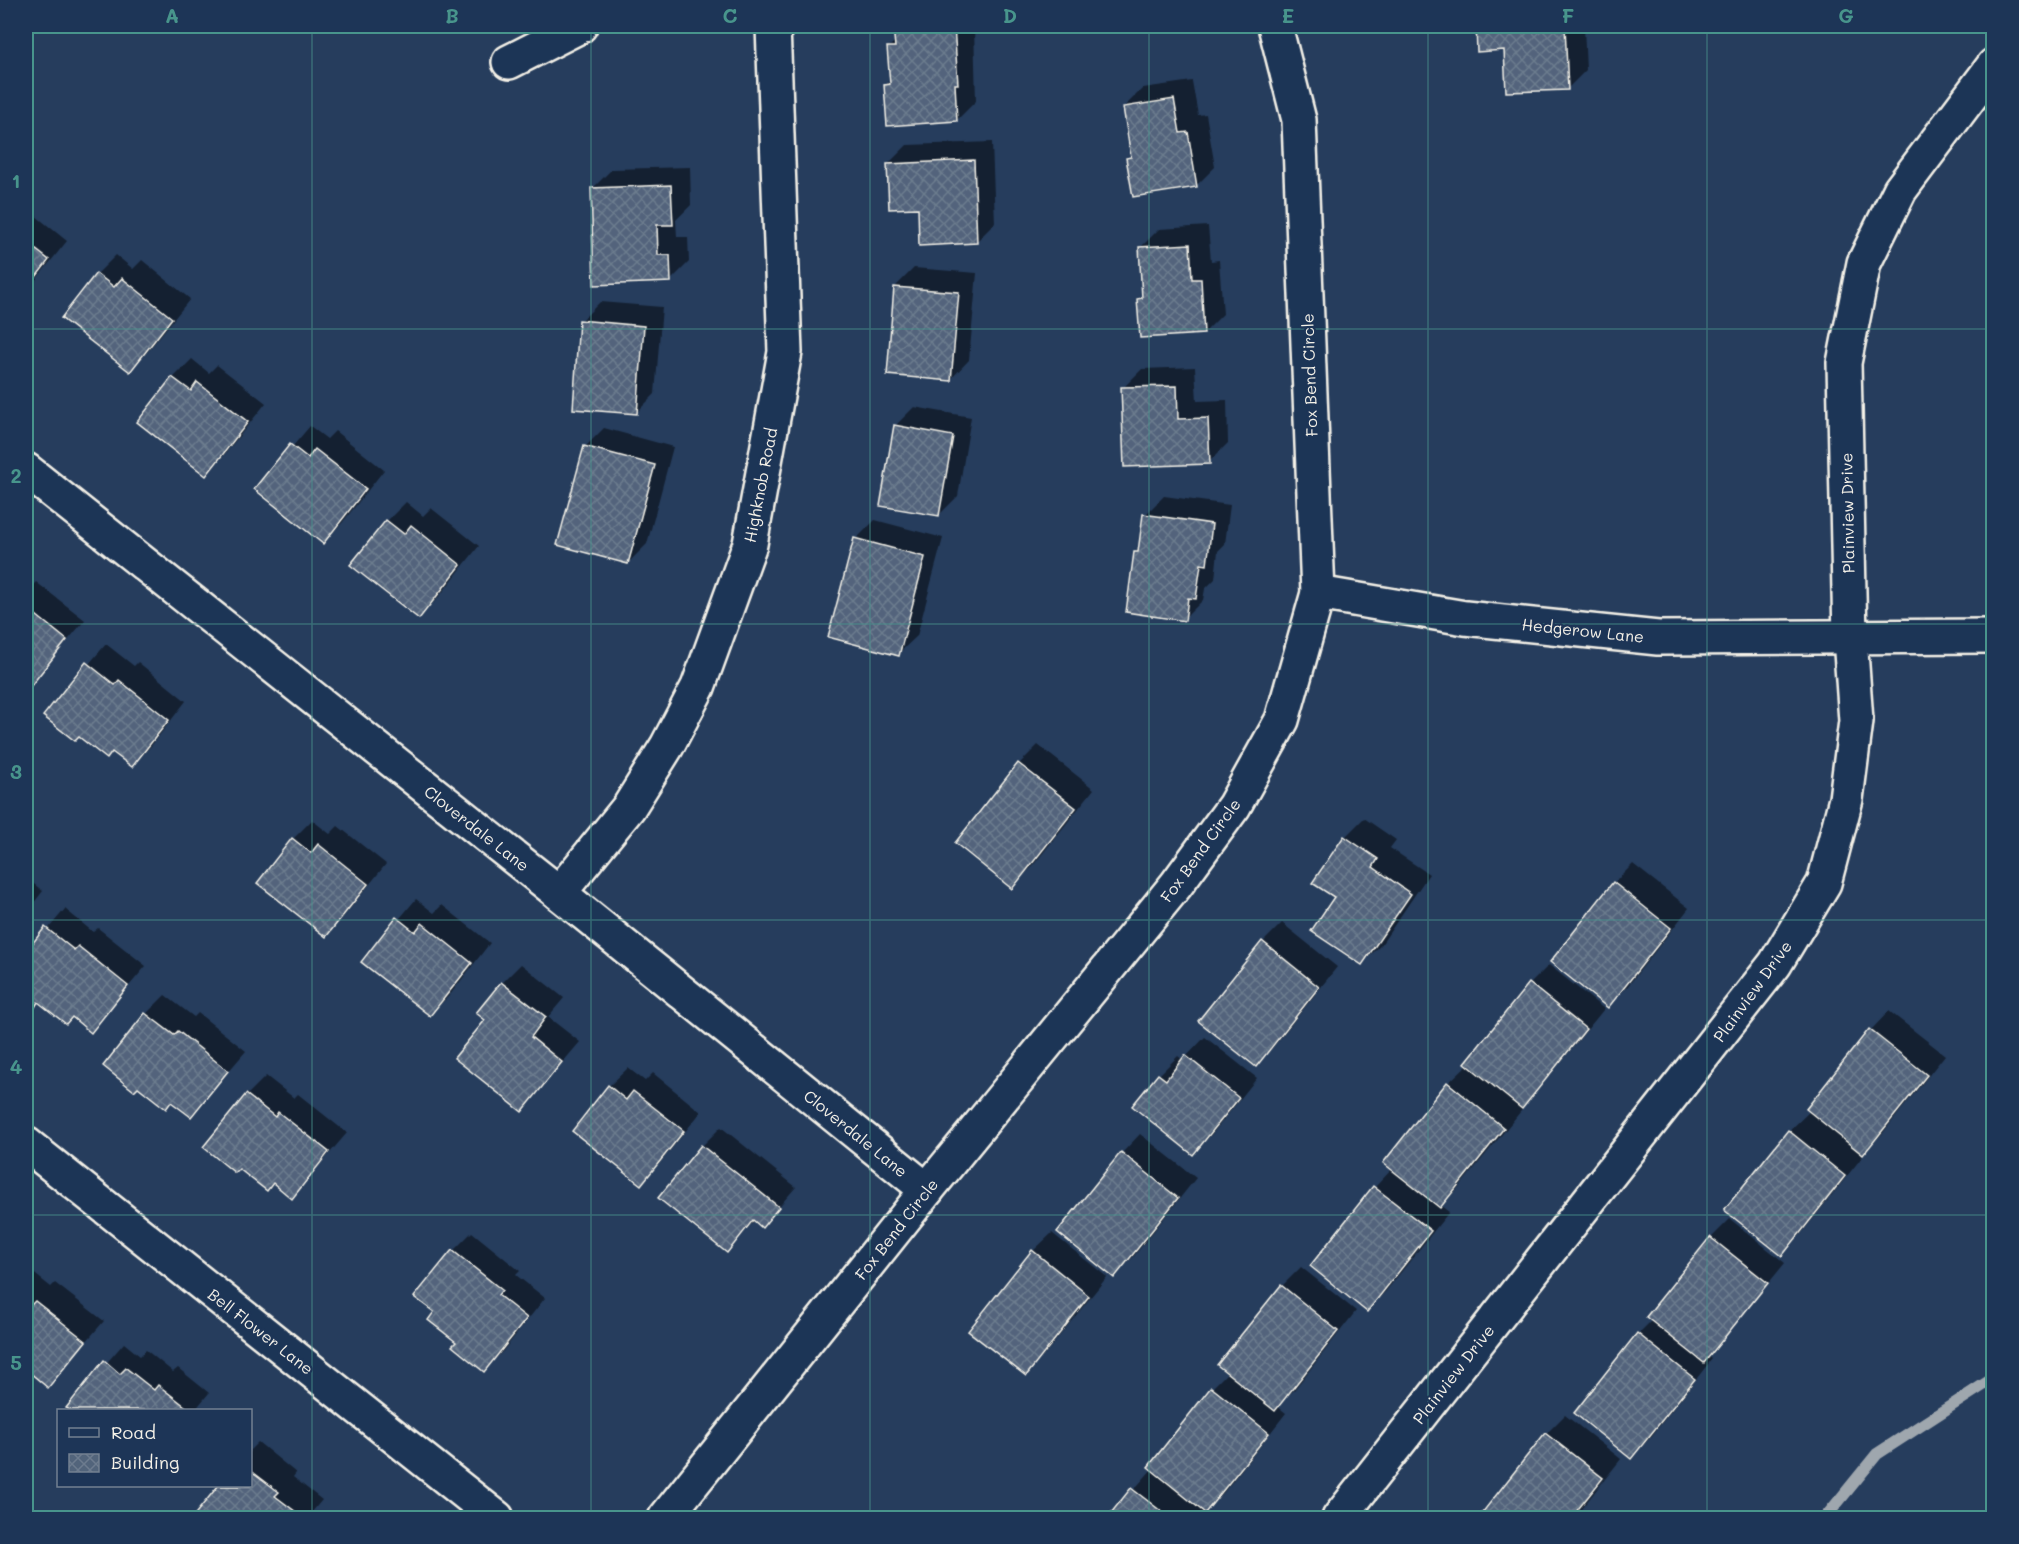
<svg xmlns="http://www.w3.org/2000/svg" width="2019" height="1544" font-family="Mali,sans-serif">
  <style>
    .shadow { fill: #0007 }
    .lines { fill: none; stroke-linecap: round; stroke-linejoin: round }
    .stream { stroke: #9fa7ae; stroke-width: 12 }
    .building { fill: url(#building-cross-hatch); stroke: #f4f1e8; stroke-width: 1.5 }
    .minor-casing { stroke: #f4f1e8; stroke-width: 38 }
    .minor { stroke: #1d3557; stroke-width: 33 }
    .grid { fill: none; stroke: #48958c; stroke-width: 1.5; stroke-opacity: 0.55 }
    .labels { text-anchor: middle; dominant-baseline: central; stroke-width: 4.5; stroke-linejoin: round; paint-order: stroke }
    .street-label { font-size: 16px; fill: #f4f1e8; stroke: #1d3557 }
    .neatline { fill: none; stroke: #48958c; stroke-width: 2 }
    .grid-label { font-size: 20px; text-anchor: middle; font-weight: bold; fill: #48958c }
  </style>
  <defs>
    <pattern id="building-cross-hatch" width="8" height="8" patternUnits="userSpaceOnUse" patternTransform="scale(1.5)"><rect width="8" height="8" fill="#52647b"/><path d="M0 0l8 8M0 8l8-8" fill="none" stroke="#6c7b8e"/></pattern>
  </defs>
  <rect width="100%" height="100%" fill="#263d5d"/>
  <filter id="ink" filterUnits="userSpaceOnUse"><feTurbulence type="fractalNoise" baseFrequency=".0167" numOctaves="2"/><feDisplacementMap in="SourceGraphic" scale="12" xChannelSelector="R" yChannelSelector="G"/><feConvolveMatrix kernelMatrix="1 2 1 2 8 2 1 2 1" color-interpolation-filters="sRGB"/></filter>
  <g filter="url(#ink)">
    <g class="shadow">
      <path d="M 895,26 L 974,26 L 976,101 L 957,120 L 885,85 L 891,80 L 888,48 L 896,40 Z"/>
      <path d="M 1477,26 L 1584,26 L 1586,70 L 1567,89 L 1506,49 L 1478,50 Z"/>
      <path d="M 1192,81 L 1198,115 L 1206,114 L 1215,167 L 1196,186 L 1128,159 L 1132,155 L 1124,107 L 1143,88 Z"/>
      <path d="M 992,142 L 995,223 L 976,242 L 888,164 L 907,145 Z"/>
      <path d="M 690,167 L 691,205 L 676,220 L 677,237 L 688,237 L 689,262 L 670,281 L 593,188 L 612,169 Z"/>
      <path d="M 26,208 L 67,241 L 26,292 Z"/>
      <path d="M 1208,226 L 1211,261 L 1219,260 L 1223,314 L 1204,333 L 1139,299 L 1143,295 L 1140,248 L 1159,229 Z"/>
      <path d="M 116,255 L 133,269 L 142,260 L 190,299 L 148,351 L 130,370 L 63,317 L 97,274 Z"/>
      <path d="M 914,268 L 977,273 L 969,360 L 951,379 L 895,287 Z"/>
      <path d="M 600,302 L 662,307 L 655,394 L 636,413 L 581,321 Z"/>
      <path d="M 192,359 L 209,373 L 217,365 L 266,403 L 224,455 L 205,474 L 139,421 L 173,378 Z"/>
      <path d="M 1195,367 L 1197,401 L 1227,400 L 1228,443 L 1209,462 L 1123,388 L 1142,369 Z"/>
      <path d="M 914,407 L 971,417 L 958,496 L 939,515 L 895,426 Z"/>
      <path d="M 310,426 L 327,439 L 335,431 L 384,470 L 342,523 L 323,542 L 256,489 Z"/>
      <path d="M 604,428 L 673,447 L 647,544 L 628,563 L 585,447 Z"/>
      <path d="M 1164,496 L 1230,505 L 1225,544 L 1218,551 L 1215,579 L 1205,589 L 1203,600 L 1184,619 L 1135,553 L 1140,547 L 1145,515 Z"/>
      <path d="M 406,502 L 423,516 L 431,508 L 479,546 L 437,599 L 418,617 L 387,521 Z"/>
      <path d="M 875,520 L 943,538 L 917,636 L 898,654 L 856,539 Z"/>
      <path d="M 36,582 L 85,620 L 26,690 L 26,588 L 28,590 Z"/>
      <path d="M 106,644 L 134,666 L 138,662 L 186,701 L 151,746 L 132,765 L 113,750 L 45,715 Z"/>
      <path d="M 1038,745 L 1094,789 L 1031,868 L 1012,886 L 957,843 L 1019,764 Z"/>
      <path d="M 1364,818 L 1396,840 L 1390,848 L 1429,874 L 1381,945 L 1362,963 L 1336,897 L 1314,882 L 1345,837 Z"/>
      <path d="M 312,820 L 330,834 L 338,826 L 386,864 L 344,916 L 326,935 L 259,883 L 293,839 Z"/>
      <path d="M 1633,864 L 1689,908 L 1627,987 L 1608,1006 L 1614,883 Z"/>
      <path d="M 26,878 L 43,891 L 26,913 Z"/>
      <path d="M 416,899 L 434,913 L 442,905 L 490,943 L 449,996 L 430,1014 L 363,962 Z"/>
      <path d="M 65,909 L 93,932 L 98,928 L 146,966 L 91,1031 L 72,1016 L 39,1001 L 34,1005 L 26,997 L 26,955 Z"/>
      <path d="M 1282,923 L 1337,967 L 1274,1046 L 1256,1065 L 1263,942 Z"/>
      <path d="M 521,964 L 564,998 L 548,1017 L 580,1042 L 522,1110 L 487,1020 L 502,983 Z"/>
      <path d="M 1549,965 L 1604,1009 L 1459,1187 L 1441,1206 L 1449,1212 L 1386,1291 L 1367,1310 L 1312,1266 L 1375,1187 L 1393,1168 L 1448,1083 L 1468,1064 L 1530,984 Z"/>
      <path d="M 165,995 L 194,1017 L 198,1013 L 246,1051 L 191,1115 L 172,1101 L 166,1107 L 138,1086 L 105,1066 L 146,1014 Z"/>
      <path d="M 1889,1011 L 1945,1055 L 1882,1134 L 1861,1155 L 1863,1156 L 1800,1235 L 1782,1254 L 1789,1131 L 1810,1111 L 1808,1109 L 1871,1030 Z"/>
      <path d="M 1205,1037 L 1257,1078 L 1212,1134 L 1193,1153 L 1159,1075 L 1178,1056 L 1183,1060 Z"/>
      <path d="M 628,1068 L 645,1081 L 653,1073 L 701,1112 L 659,1164 L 641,1183 L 609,1086 Z"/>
      <path d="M 266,1076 L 294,1098 L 298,1094 L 347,1133 L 292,1197 L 273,1182 L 239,1167 L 247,1095 Z"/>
      <path d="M 721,1127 L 796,1187 L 762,1226 L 755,1220 L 727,1251 L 661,1198 L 702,1146 Z"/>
      <path d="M 1140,1134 L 1196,1178 L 1133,1257 L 1114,1276 L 1122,1153 Z"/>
      <path d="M 1730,1219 L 1785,1263 L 1709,1356 L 1712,1359 L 1650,1438 L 1631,1457 L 1638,1334 L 1652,1320 L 1711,1238 Z"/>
      <path d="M 472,1232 L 520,1271 L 516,1275 L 545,1298 L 503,1351 L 484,1370 L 436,1312 L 453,1251 Z"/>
      <path d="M 1052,1233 L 1107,1277 L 1044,1355 L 1026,1374 L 1033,1251 Z"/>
      <path d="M 26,1267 L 51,1287 L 55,1283 L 104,1321 L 48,1386 L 30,1371 L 26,1375 Z"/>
      <path d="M 1301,1267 L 1356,1311 L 1294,1390 L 1277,1406 L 1286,1413 L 1224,1492 L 1204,1512 L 1207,1514 L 1203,1518 L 1109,1518 L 1152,1469 L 1150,1467 L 1212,1388 L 1228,1372 L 1282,1286 Z"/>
      <path d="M 124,1343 L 140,1356 L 146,1350 L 173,1372 L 178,1368 L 209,1393 L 195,1410 L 72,1410 L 68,1407 Z"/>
      <path d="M 1565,1415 L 1621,1459 L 1574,1518 L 1492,1518 L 1484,1513 L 1546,1434 Z"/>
      <path d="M 258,1442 L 296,1473 L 293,1477 L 322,1500 L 307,1518 L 194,1518 L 220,1486 L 250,1486 L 250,1450 Z"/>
    </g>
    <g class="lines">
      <path class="stream" d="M 1825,1518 L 1877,1454 L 1994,1378"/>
    </g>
    <g class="building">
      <path d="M 893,26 L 954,26 L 958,84 L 955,84 L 957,121 L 887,126 L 884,85 L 890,84 L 887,47 L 895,47 Z"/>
      <path d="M 1476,26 L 1565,26 L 1568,90 L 1506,92 L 1504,50 L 1477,52 Z"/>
      <path d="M 1174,99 L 1180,133 L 1188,132 L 1197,187 L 1133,197 L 1126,158 L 1131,157 L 1123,107 Z"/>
      <path d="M 974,160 L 977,243 L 919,246 L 918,208 L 889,209 L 887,164 Z"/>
      <path d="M 671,185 L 673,225 L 657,225 L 658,255 L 670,255 L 671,282 L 594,285 L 591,188 Z"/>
      <path d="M 26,242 L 49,260 L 26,290 Z"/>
      <path d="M 1190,244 L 1192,279 L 1201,279 L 1204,334 L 1140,338 L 1137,299 L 1142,298 L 1139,247 Z"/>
      <path d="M 96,273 L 114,287 L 122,278 L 172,318 L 130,372 L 61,318 Z"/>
      <path d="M 894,287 L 959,292 L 951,381 L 887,375 Z"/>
      <path d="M 579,320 L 644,326 L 637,414 L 573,409 Z"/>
      <path d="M 172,377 L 191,391 L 197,382 L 248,422 L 206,476 L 137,422 Z"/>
      <path d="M 1177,386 L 1178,419 L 1208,418 L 1210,464 L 1124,467 L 1121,387 Z"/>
      <path d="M 894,425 L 953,436 L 939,516 L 880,506 Z"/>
      <path d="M 290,444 L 308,458 L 315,449 L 366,489 L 323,544 L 254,489 Z"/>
      <path d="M 584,446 L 655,465 L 628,564 L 557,545 Z"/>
      <path d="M 1143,514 L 1212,524 L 1207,565 L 1201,564 L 1196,599 L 1188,598 L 1185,621 L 1126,612 L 1134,552 L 1138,552 Z"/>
      <path d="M 386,520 L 404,534 L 411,525 L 461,565 L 419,619 L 350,565 Z"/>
      <path d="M 854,538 L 925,557 L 899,656 L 828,637 Z"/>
      <path d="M 26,607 L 67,640 L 26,692 Z"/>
      <path d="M 86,662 L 115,685 L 119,680 L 169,720 L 132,767 L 112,752 L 107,759 L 79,737 L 75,741 L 43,716 Z"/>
      <path d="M 1018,763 L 1076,808 L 1012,889 L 955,843 Z"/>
      <path d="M 1344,836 L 1378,859 L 1373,867 L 1411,894 L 1362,965 L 1311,931 L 1334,897 L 1312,883 Z"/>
      <path d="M 292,838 L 311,853 L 318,844 L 368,884 L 326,937 L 257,883 Z"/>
      <path d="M 1613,882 L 1671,928 L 1608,1008 L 1550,962 Z"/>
      <path d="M 396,917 L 415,932 L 422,923 L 472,963 L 430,1016 L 361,962 Z"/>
      <path d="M 45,927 L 74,950 L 78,946 L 128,986 L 91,1033 L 72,1017 L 66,1024 L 38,1002 L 35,1007 L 26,999 L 26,952 Z"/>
      <path d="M 1262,941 L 1319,987 L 1256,1067 L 1198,1021 Z"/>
      <path d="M 501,982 L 546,1017 L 531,1037 L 562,1062 L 522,1112 L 454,1058 L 485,1020 L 476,1013 Z"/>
      <path d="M 1529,983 L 1586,1029 L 1522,1109 L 1465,1063 Z"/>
      <path d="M 145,1013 L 174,1035 L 178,1031 L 228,1071 L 191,1117 L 171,1102 L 166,1109 L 138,1087 L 134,1091 L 103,1066 Z"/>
      <path d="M 1869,1029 L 1927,1075 L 1863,1155 L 1806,1109 Z"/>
      <path d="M 1185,1055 L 1239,1098 L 1193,1155 L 1132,1106 L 1158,1074 L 1166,1080 Z"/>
      <path d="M 1447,1082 L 1504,1128 L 1440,1208 L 1383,1163 Z"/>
      <path d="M 608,1085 L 626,1100 L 633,1091 L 684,1131 L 641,1185 L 572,1131 Z"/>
      <path d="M 246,1094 L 275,1117 L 278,1112 L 329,1152 L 292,1199 L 273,1183 L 267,1191 L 239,1169 L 235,1173 L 203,1147 Z"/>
      <path d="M 1788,1130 L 1845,1176 L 1782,1256 L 1724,1210 Z"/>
      <path d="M 701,1145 L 779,1207 L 762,1228 L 753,1220 L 727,1253 L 658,1198 Z"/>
      <path d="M 1121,1152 L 1178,1198 L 1114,1278 L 1057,1232 Z"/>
      <path d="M 1373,1186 L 1431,1231 L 1367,1312 L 1310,1266 Z"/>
      <path d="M 1710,1237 L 1768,1283 L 1704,1363 L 1646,1317 Z"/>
      <path d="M 452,1250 L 502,1290 L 498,1295 L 527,1318 L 484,1372 L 452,1346 L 456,1342 L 428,1320 L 434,1312 L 414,1297 Z"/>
      <path d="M 1032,1250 L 1089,1296 L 1026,1376 L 968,1331 Z"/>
      <path d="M 1281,1285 L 1338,1331 L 1275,1411 L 1217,1365 Z"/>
      <path d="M 26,1301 L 31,1305 L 35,1301 L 86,1341 L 48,1388 L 29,1372 L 26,1377 Z"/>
      <path d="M 1637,1333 L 1695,1379 L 1631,1459 L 1574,1413 Z"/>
      <path d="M 104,1360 L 120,1374 L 126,1368 L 154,1390 L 158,1385 L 190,1410 L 70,1410 L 66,1408 Z"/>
      <path d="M 1211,1387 L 1269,1433 L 1205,1513 L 1148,1467 Z"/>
      <path d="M 1545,1433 L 1603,1478 L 1571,1518 L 1489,1518 L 1482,1513 Z"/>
      <path d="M 250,1470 L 279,1492 L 275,1496 L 304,1518 L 192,1518 L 218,1486 L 250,1486 Z"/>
      <path d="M 1131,1488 L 1170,1518 L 1107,1518 Z"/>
    </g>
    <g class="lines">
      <defs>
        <g id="minor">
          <path d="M 509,62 L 580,26"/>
          <path d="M 26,470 L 559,893 L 927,1190"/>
          <path d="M 1318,593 L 1465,618 L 1658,638 L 1994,636"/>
          <path d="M 559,893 L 629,807 L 667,746 L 698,687 L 750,544 L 785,352 L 773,26"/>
          <path d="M 26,1144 L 497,1518"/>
          <path d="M 665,1518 L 927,1190 L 1176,885 L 1234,806 L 1282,720 L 1318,593 L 1299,120 L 1275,26"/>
          <path d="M 1339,1518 L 1775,964 L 1824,883 L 1846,799 L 1856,721 L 1850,638 L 1844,363 L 1864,263 L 1900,190 L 1994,65"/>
        </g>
      </defs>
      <use href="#minor" class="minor-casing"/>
      <use href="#minor" class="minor"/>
    </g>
  </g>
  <path class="grid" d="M 312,26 L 312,1518M 591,26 L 591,1518M 870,26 L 870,1518M 1149,26 L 1149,1518M 1428,26 L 1428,1518M 1707,26 L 1707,1518M 26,329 L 1994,329M 26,624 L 1994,624M 26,920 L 1994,920M 26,1215 L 1994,1215"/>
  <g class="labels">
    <g class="street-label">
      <text transform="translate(1309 375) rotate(-92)">Fox Bend Circle</text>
      <text transform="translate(760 485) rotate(-79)">Highknob Road</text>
      <text transform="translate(1847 513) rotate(-91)">Plainview Drive</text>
      <text transform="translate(1583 630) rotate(6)">Hedgerow Lane</text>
      <text transform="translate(477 828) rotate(38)">Cloverdale Lane</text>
      <text transform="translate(1200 850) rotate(-54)">Fox Bend Circle</text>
      <text transform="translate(1752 991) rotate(-54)">Plainview Drive</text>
      <text transform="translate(856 1133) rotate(39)">Cloverdale Lane</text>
      <text transform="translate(896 1229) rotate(-52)">Fox Bend Circle</text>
      <text transform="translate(261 1331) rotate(38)">Bell Flower Lane</text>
      <text transform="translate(1453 1374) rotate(-52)">Plainview Drive</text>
    </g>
  </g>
  <rect width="2019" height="1544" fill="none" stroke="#1d3557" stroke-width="66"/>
  <rect x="57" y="1409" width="195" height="78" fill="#1d3557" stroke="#738091" stroke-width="1.5"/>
  <rect x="69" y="1428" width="30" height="9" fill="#1d3557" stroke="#738091" stroke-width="1.5"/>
  <text x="111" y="1439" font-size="18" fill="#f4f1e8">Road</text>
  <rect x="69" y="1454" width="30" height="18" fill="url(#building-cross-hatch)" stroke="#738091" stroke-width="1.5"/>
  <text x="111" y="1469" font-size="18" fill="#f4f1e8">Building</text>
  <rect x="33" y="33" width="1953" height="1478" class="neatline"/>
  <g class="grid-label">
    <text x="172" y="23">A</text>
    <text x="452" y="23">B</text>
    <text x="730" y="23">C</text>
    <text x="1010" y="23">D</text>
    <text x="1288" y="23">E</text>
    <text x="1568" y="23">F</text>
    <text x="1846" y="23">G</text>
    <text x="16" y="188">1</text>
    <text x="16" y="483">2</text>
    <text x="16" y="779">3</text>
    <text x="16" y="1074">4</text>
    <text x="16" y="1370">5</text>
  </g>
</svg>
